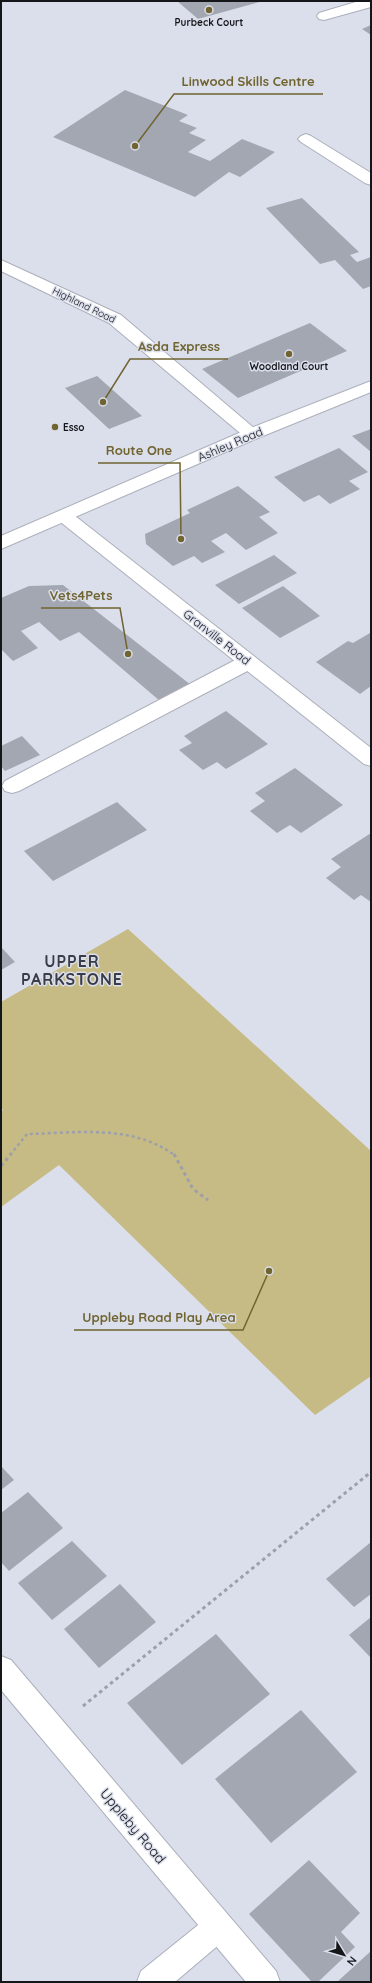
<svg xmlns="http://www.w3.org/2000/svg" width="372" height="1983" viewBox="0 0 372 1983" font-family="Quicksand,sans-serif">
  <rect width="100%" height="100%" fill="#dbdfeb"/>
  <path fill="#c6ba85" d="M128 929 371 1151V1376L315 1415 59 1165 1 1207V1112L3 1110 1 1107V1002Z"/>
  <g fill="#a3a7b2">
    <path d="M177 1H263L198 19Z"/>
    <path d="M371 25V35L362 29Z"/>
    <path d="M125 90 188 115 179 121 197 128 189 133 206 140 188 152 210 161 242 139 275 152 240 177 229 172 195 197 53 137Z"/>
    <path d="M302 198 359 252 350 255 357 262 371 257V286L363 289 335 260 320 264 266 208Z"/>
    <path d="M310 323 347 351 238 398 202 369Z"/>
    <path d="M97 376 142 416 109 429 65 388Z"/>
    <path d="M371 429V452L352 436Z"/>
    <path d="M339 448 368 472 349 481 360 489 330 504 319 495 304 502 274 477Z"/>
    <path d="M238 486 270 512 259 517 278 533 246 550 226 533 211 541 225 552 202 563 194 556 173 566 146 544 145 534 190 513 187 510Z"/>
    <path d="M274 555 297 573 239 604 215 585Z"/>
    <path d="M63 585 191 685 160 701 79 632 60 641 39 622 21 631 38 648 13 661 1 649V598L29 586Z"/>
    <path d="M283 586 320 616 280 638 242 608Z"/>
    <path d="M370 633 371 686 360 694 316 662 348 641 353 643Z"/>
    <path d="M226 711 268 744 226 769 217 762 203 770 179 750 192 743 184 736Z"/>
    <path d="M22 736 40 755 5 771 1 766V746Z"/>
    <path d="M295 768 343 805 301 833 290 825 277 833 250 811 265 801 255 793Z"/>
    <path d="M117 802 147 830 53 881 24 851Z"/>
    <path d="M371 833V902L361 895 354 900 326 878 341 867 331 859Z"/>
    <path d="M1 947 15 962 1 970Z"/>
    <path d="M1 1466 14 1480 1 1490Z"/>
    <path d="M28 1492 63 1528 9 1571 1 1562V1513Z"/>
    <path d="M72 1541 107 1576 52 1620 18 1583Z"/>
    <path d="M371 1542V1594L354 1607 326 1579Z"/>
    <path d="M120 1584 156 1622 99 1668 64 1629Z"/>
    <path d="M371 1617V1658L349 1635Z"/>
    <path d="M216 1634 270 1694 182 1765 127 1703Z"/>
    <path d="M301 1710 357 1772 271 1843 215 1779Z"/>
    <path d="M309 1860 360 1913 341 1932 355 1947 318 1982H312L249 1914Z"/>
    <path d="M371 1951V1982H337Z"/>
  </g>
  <g fill="none" stroke-linecap="round" stroke-linejoin="round">
    <defs>
      <g id="service">
        <path d="M359 1H371V7L324 20 319 19 317 16 319 13Z"/>
        <path d="M306 134 311 136 371 173V185L365 183 301 142 298 139 301 136Z"/>
        <path d="M248 656 255 657 258 662 255 667 19 791 12 793 5 791 2 786 5 781 241 657Z"/>
        <path d="M218 1912 228 1917 233 1927 228 1937 175 1982H137L141 1971 208 1917Z"/>
      </g>
      <g id="minor">
        <path d="M1 260 121 315 261 434 258 438 252 439 246 438 109 323 1 271Z"/>
        <path d="M64 510 70 512 371 748V766L364 764 58 520 55 516 58 512Z"/>
        <path d="M1 1656 11 1660 276 1971 280 1982H246L1 1690Z"/>
      </g>
      <path id="secondary" d="M371 381V392L258 438 1 549V536L246 430Z"/>
    </defs>
    <use href="#service" stroke="#abafba" stroke-width="2"/>
    <use href="#minor" stroke="#abafba" stroke-width="2"/>
    <use href="#secondary" stroke="#abafba" stroke-width="2"/>
    <path stroke="#9da0a9" stroke-width="2.5" stroke-dasharray="3 3" stroke-linecap="butt" d="M10 1155 27 1134C75 1133 133 1124 174 1155"/>
    <g stroke="#9da0a9" stroke-width="3" stroke-dasharray="3.5 3.5" stroke-linecap="butt">
      <path d="M174 1154 193 1189 208 1200"/>
      <path d="M1 1166 11 1154"/>
      <path d="M83 1706 371 1472"/>
    </g>
    <use href="#service" fill="#fff" fill-rule="evenodd"/>
    <use href="#minor" fill="#fff" fill-rule="evenodd"/>
    <use href="#secondary" fill="#fff" fill-rule="evenodd"/>
  </g>
  <g fill="#706431" stroke="#dbdfeb" stroke-width="1.5">
    <circle cx="209" cy="10" r="4"/>
    <circle cx="289" cy="354" r="4"/>
    <circle cx="55" cy="427" r="4"/>
  </g>
  <g text-anchor="middle" dominant-baseline="central" stroke-width="3" stroke-linejoin="round" paint-order="stroke">
    <g font-size="10" font-weight="bold" fill="#15161a" stroke="#dbdfeb">
      <text x="209" y="22">Purbeck Court</text>
      <text x="289" y="366">Woodland Court</text>
      <text x="63" y="427" text-anchor="start">Esso</text>
    </g>
    <g font-size="10" fill="#15161a" stroke="#dbdfeb">
      <text transform="translate(84 305) rotate(26)">Highland Road</text>
    </g>
    <g font-size="12" fill="#15161a" stroke="#dbdfeb">
      <text transform="translate(230 444) rotate(-23)">Ashley Road</text>
      <text transform="translate(217 637) rotate(38)">Granville Road</text>
    </g>
    <g font-size="14" fill="#15161a" stroke="#dbdfeb">
      <text transform="translate(133 1826) rotate(50)">Uppleby Road</text>
    </g>
    <g font-size="16" font-weight="bold" letter-spacing="1" fill="#3a3d47" stroke="#dbdfeb">
      <text x="72" y="961">UPPER<tspan x="72" dy="18">PARKSTONE</tspan></text>
    </g>
  </g>
  <path fill="none" stroke="#706431" stroke-width="1.5" d="M135 146L174 94H323M103 402L130 359H228M181 539L180 463H98M128 654L120 608H41M269 1271L243 1330H74"/>
  <g fill="#706431" stroke="#dbdfeb" stroke-width="1.5">
    <circle cx="135" cy="146" r="4"/>
    <circle cx="103" cy="402" r="4"/>
    <circle cx="181" cy="539" r="4"/>
    <circle cx="128" cy="654" r="4"/>
    <circle cx="269" cy="1271" r="4"/>
  </g>
  <g font-size="13" text-anchor="middle" font-weight="bold" fill="#706431" stroke="#dbdfeb" stroke-width="3" stroke-linejoin="round" paint-order="stroke">
    <text x="248" y="86">Linwood Skills Centre</text>
    <text x="179" y="351">Asda Express</text>
    <text x="139" y="455">Route One</text>
    <text x="81" y="600">Vets4Pets</text>
    <text x="159" y="1322">Uppleby Road Play Area</text>
  </g>
  <rect width="372" height="1983" fill="none" stroke="#15161a" stroke-width="4"/>
  <g transform="translate(344 1955) rotate(128)" stroke="#dbdfeb" stroke-width="3" paint-order="stroke">
  <path d="M0-3L7 15L0 10L-7 15Z" fill="#15161a"/>
  <text y="-6" font-size="11" font-weight="bold" text-anchor="middle" fill="#15161a">N</text>
  </g>
</svg>
